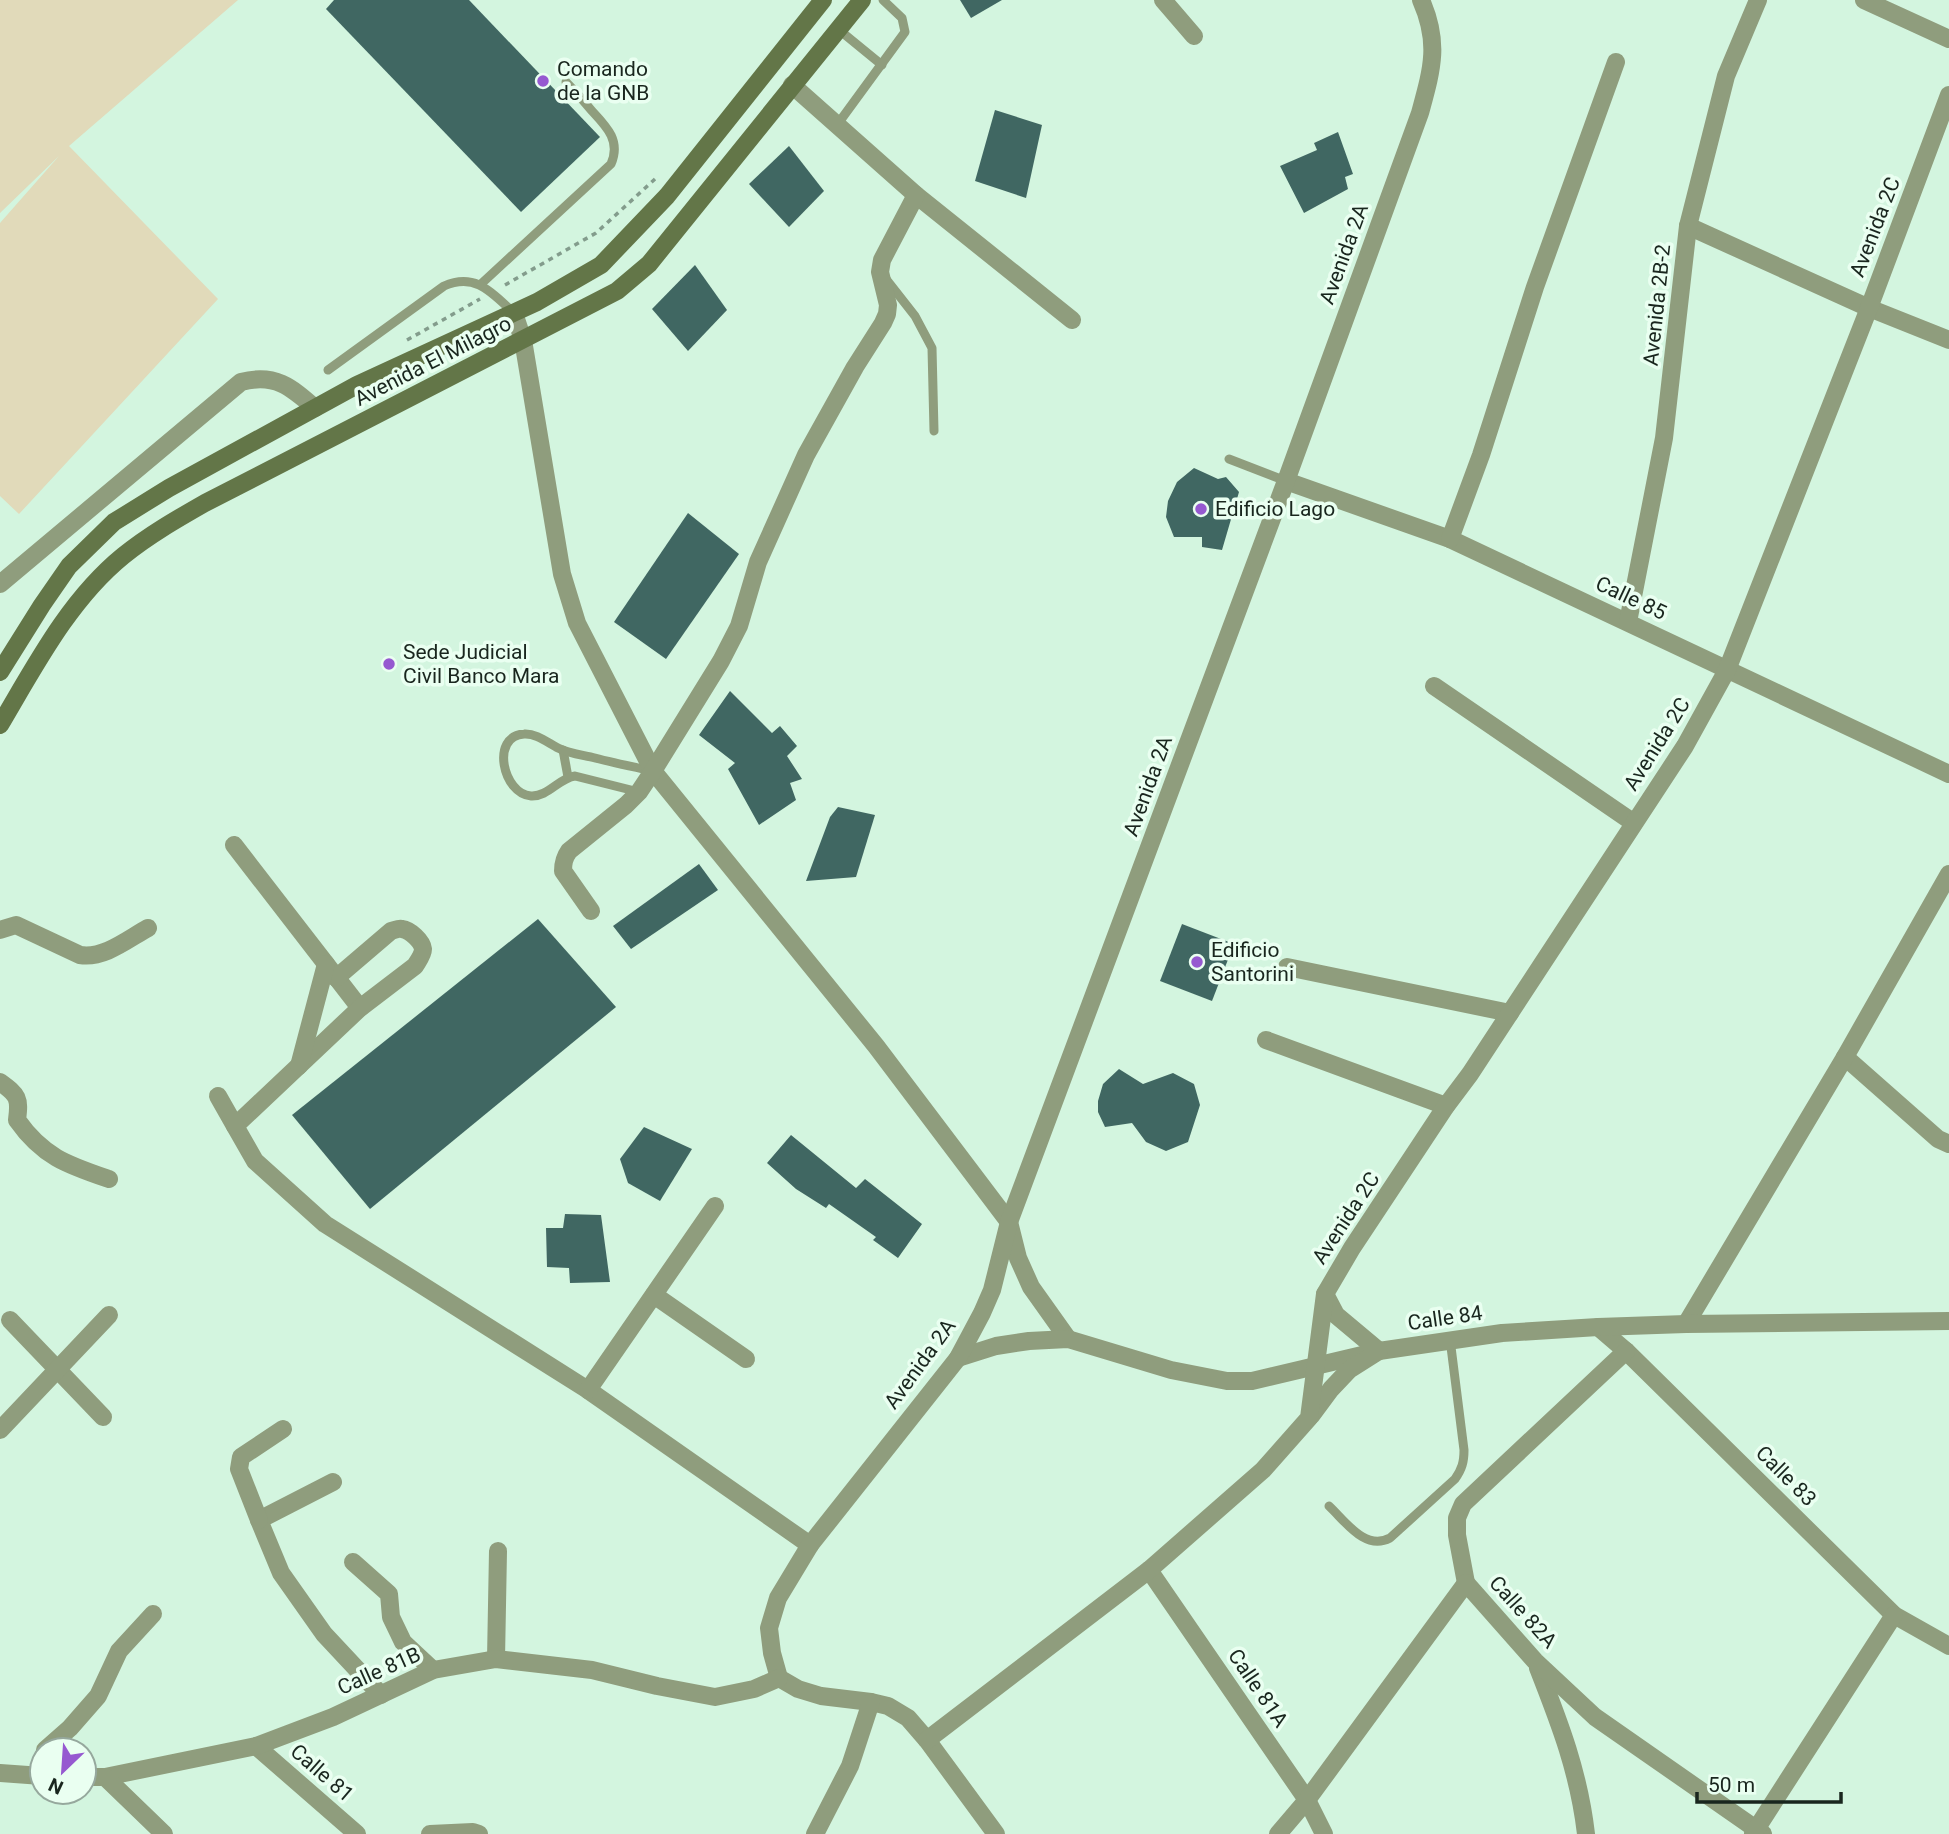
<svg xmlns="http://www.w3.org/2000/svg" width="1949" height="1834" viewBox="0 0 1949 1834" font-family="Roboto,sans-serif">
  <rect width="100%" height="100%" fill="#d3f5df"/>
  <path fill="#e1daba" d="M0 0H238L69 146 218 299 19 514 0 496V223L59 156 0 213Z"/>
  <g fill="#406762">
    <path d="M334 0H469L600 137 521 212 326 9Z"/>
    <path d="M960 0H1002L971 18Z"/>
    <path d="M995 110 1042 125 1026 198 975 181Z"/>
    <path d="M1338 132 1353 174 1345 177 1348 189 1304 213 1280 166 1317 150 1314 143Z"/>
    <path d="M789 146 824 191 789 227 749 184Z"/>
    <path d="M695 265 727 310 688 351 652 309Z"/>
    <path d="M1194 468 1218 479 1226 477 1239 492 1222 550 1202 547V537H1174L1166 517 1168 501 1177 482Z"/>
    <path d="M688 513 739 554 666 659 614 622Z"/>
    <path d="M730 691 772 733 780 726 797 746 787 756 802 779 790 783 796 800 759 825 728 769 735 763 699 735Z"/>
    <path d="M838 807 875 815 856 877 806 881 830 817Z"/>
    <path d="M699 864 718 890 631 949 613 926Z"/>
    <path d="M538 919 616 1007 370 1209 292 1115Z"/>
    <path d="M1182 924 1234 944 1212 1001 1160 981Z"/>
    <path d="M1119 1069 1143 1084 1173 1073 1194 1084 1200 1105 1188 1142 1166 1151 1146 1142 1132 1123 1105 1127 1098 1112V1101L1103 1084Z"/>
    <path d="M644 1127 692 1149 660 1201 628 1183 620 1159Z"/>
    <path d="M791 1135 856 1188 865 1179 922 1224 898 1258 873 1240 876 1237 829 1204 826 1208 796 1189 767 1163Z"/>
    <path d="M565 1214 601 1215 610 1282 570 1283 569 1268 547 1267 546 1228H563Z"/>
  </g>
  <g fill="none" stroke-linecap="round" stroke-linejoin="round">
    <g stroke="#839c8c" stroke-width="3.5" stroke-dasharray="5 5" stroke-linecap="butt">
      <path d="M505 285 596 233 655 179"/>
      <path d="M407 340 480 299"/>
    </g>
    <g stroke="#8f9d7d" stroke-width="9">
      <path d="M838 29 882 65"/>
      <path d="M837 125 905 32 902 18 883 0"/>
      <path d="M886 279 915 316 932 348 934 431"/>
      <path d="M481 284 611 164C621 141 607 127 592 111 584 101 575 91 566 82"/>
      <path d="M328 370 444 286C476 272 492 293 514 313"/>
      <path d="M1229 459 1286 481"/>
      <path d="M563 750 568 777"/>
      <path d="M639 792 575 776C559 778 548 797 531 796 503 794 490 736 524 734 536 733 548 743 558 748 570 754 583 755 595 758 614 763 634 767 653 771"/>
      <path d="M1329 1506C1346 1522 1365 1551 1390 1538L1455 1479C1462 1469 1464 1462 1464 1450L1450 1339"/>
    </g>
    <g stroke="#8f9d7d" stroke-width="18">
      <path d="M1163 0 1194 36"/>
      <path d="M1864 0 1949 39"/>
      <path d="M792 85 916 195 1072 320"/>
      <path d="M1688 226 1869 308 1949 340"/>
      <path d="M514 313 523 340 562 574 577 623 653 771 876 1046 1009 1222 1018 1258 1031 1287 1068 1339"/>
      <path d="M1286 481 1450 539 1949 774"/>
      <path d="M1450 539 1481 455 1535 287 1616 62"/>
      <path d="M0 584 241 382C275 373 291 387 315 408"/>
      <path d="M1628 622 1664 438 1688 226 1726 76 1758 0"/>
      <path d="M1434 686 1634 823"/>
      <path d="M234 845 360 1008"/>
      <path d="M591 911 563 871C563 863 564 858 569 851L626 805 639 792 653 771 721 661 739 626 758 562 806 455 855 367 883 323 887 314 888 305 880 272 882 260 916 195"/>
      <path d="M0 930 16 925 80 955C104 959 128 939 148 928"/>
      <path d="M1287 967 1510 1013"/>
      <path d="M336 978 391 931C395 930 399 928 402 929 410 930 422 941 423 949 423 955 418 961 415 966L360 1008 235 1126 255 1161 325 1224 588 1390 810 1545"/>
      <path d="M1266 1040 1446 1106"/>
      <path d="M1845 1057 1938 1139 1949 1144"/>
      <path d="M299 1066 326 964"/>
      <path d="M0 1082C18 1095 20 1098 17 1120 43 1157 68 1165 109 1179"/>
      <path d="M218 1096 235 1126"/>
      <path d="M654 1295 746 1359"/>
      <path d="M10 1320 103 1417"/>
      <path d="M1686 1324 1845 1057 1949 874"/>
      <path d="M1598 1327 1626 1351 1894 1615 1949 1646"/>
      <path d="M958 1358 996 1346 1029 1341 1068 1339 1171 1370 1227 1381H1252L1379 1351 1502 1333 1598 1327 1686 1324 1949 1321"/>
      <path d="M588 1390 715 1206"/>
      <path d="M1311 1416 1331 1389 1349 1370 1379 1351 1336 1315 1325 1294"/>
      <path d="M0 1430 109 1315"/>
      <path d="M333 1482 259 1520 281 1573 324 1634 381 1695"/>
      <path d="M259 1520 239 1469 241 1457 283 1429"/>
      <path d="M353 1562 389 1594 391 1617 403 1642 433 1670"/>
      <path d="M1149 1570 1307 1800 1324 1834"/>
      <path d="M1466 1583 1457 1535V1518L1463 1504 1626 1351"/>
      <path d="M496 1659 498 1551"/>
      <path d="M1538 1668C1560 1724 1579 1773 1586 1834"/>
      <path d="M779 1678 772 1653 769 1628 778 1598 810 1545 958 1358 982 1313 992 1290 1009 1222 1286 481 1420 113C1432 69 1440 43 1421 0"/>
      <path d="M779 1678 798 1689 821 1696 871 1702 888 1706 908 1718 927 1740 996 1834"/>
      <path d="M927 1740 1149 1570 1263 1470 1309 1418 1325 1294 1352 1248 1446 1106 1470 1074 1685 746 1727 670 1869 308 1949 95"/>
      <path d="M256 1746 357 1834"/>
      <path d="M45 1750 70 1728 98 1696 119 1651 153 1614"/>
      <path d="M0 1773 42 1776"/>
      <path d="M84 1777H105L256 1746 333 1717 433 1670 496 1659 592 1670 657 1686 715 1697 754 1689 779 1678"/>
      <path d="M105 1777 164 1834"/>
      <path d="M430 1834 473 1832 479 1834"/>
      <path d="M815 1834 850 1766 871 1702"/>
      <path d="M1278 1834 1307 1800 1466 1583 1535 1661 1595 1717 1763 1834"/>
      <path d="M1753 1834 1894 1615"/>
    </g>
    <g stroke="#637648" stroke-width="18">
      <path d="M0 672 42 605 69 566 114 522 169 488 357 385 537 302 601 265 667 196 823 0"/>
      <path d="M0 725C35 666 69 600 123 556 149 535 177 519 205 503L617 291 649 264 862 0"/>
    </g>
  </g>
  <g fill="#9659d0" stroke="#eafff1" stroke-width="2.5">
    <circle cx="543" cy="81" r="7"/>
    <circle cx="1201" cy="509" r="7"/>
    <circle cx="389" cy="664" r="7"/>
    <circle cx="1197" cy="962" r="7"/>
  </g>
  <g text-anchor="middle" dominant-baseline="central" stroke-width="7" stroke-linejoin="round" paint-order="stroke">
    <g font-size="21" fill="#19261e" stroke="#eafff1" text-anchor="start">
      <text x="557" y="69">Comando<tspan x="557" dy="24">de la GNB</tspan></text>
      <text x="1215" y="509">Edificio Lago</text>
      <text x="403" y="652">Sede Judicial<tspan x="403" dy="24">Civil Banco Mara</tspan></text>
      <text x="1211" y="950">Edificio<tspan x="1211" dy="24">Santorini</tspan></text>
    </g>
    <g font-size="21" fill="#19261e" stroke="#eafff1">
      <text transform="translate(1875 227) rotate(-69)">Avenida 2C</text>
      <text transform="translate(1344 254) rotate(-70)">Avenida 2A</text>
      <text transform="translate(1657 305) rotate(-84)">Avenida 2B-2</text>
      <text transform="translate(433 361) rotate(-27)">Avenida El Milagro</text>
      <text transform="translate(1631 598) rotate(25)">Calle 85</text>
      <text transform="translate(1657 744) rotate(-58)">Avenida 2C</text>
      <text transform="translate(1148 786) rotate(-70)">Avenida 2A</text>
      <text transform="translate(1346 1218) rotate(-57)">Avenida 2C</text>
      <text transform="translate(1445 1318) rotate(-8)">Calle 84</text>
      <text transform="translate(920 1364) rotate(-54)">Avenida 2A</text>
      <text transform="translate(1786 1476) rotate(45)">Calle 83</text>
      <text transform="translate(1523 1612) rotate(48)">Calle 82A</text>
      <text transform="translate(379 1671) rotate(-24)">Calle 81B</text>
      <text transform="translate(1258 1688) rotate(56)">Calle 81A</text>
      <text transform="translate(322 1773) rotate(41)">Calle 81</text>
    </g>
  </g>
  <g transform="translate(63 1771) rotate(205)"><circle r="33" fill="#eafff1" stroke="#96a89d" stroke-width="2"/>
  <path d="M0-5L12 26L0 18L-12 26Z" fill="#9659d0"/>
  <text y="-10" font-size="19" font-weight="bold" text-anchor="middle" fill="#19261e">N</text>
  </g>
  <path d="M1697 1792v10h144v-10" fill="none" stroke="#19261e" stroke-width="3.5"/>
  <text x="1708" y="1792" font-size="21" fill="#19261e" stroke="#eafff1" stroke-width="5" paint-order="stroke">50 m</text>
</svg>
